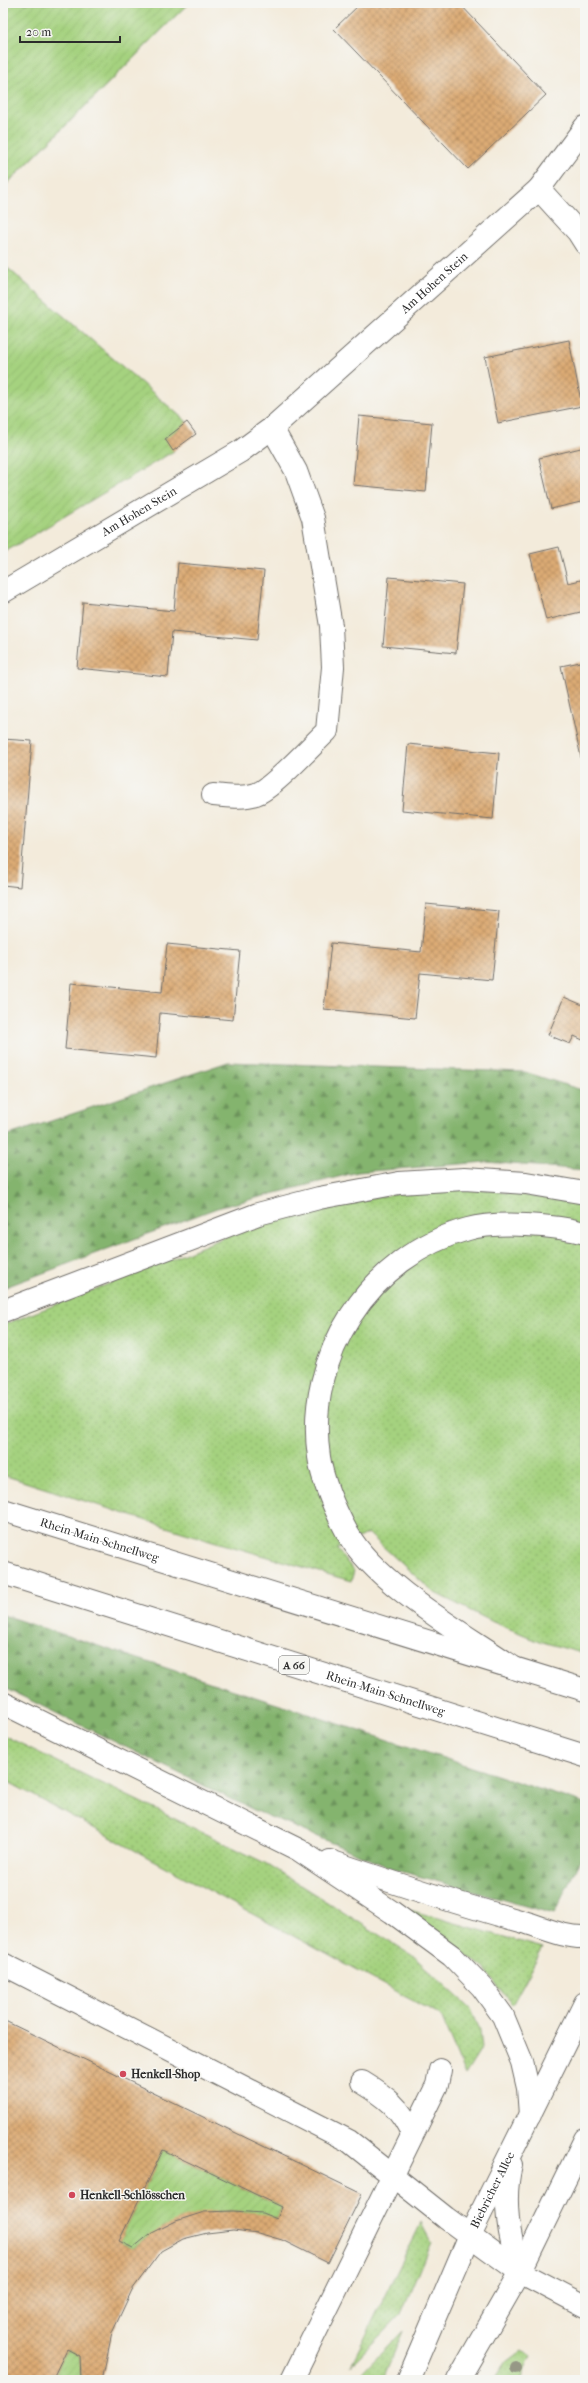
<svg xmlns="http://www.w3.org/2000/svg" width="588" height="2383" viewBox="0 0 588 2383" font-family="'IM FELL French Canon',serif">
  <defs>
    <pattern id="grass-dots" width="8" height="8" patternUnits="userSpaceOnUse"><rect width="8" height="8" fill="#a5d27f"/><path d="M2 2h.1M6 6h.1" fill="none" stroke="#8eb46e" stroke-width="1.8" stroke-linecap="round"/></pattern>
    <pattern id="forest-firs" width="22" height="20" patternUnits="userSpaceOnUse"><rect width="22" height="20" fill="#84b46e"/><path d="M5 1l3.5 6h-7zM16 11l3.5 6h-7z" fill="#6c935b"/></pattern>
    <pattern id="garden-furrows" width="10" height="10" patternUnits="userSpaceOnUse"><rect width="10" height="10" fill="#a5d27f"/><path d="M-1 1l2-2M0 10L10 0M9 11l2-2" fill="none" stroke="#8eb46e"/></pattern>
    <pattern id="building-cross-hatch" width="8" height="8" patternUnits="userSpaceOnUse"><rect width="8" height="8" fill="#dcab74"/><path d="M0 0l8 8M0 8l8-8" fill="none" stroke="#b38b5f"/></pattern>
  </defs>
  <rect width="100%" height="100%" fill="#f6f6f2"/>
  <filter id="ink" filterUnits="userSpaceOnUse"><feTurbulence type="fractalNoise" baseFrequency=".025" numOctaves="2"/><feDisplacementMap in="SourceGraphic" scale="8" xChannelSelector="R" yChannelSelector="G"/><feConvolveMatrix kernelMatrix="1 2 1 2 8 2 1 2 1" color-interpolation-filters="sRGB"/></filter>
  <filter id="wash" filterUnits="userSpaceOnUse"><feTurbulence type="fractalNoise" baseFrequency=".012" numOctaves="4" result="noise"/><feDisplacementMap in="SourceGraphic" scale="16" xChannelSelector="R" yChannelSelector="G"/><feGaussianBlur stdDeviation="0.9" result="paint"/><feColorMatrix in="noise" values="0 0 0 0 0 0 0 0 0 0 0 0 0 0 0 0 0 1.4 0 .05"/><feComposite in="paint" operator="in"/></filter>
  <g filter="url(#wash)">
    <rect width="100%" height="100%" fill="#f3ebdb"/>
    <g fill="url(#grass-dots)" stroke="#687e55">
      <path d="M473 1188 585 1204V1654L539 1641 493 1622 433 1592 368 1533 337 1549 354 1571 351 1581 182 1532 3 1475V1325L150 1268 247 1228 345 1203 390 1195Z"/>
      <path d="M3 1735 267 1864 414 1957 471 2009 480 2030 482 2048 465 2075 441 2016 3 1779Z"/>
      <path d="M406 1909 543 1948 512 2005 485 1969Z"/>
      <path d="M421 2223 431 2242 401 2314 351 2365Z"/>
      <path d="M403 2331 383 2380H356L357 2378Z"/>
      <path d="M522 2350 532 2357 521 2380H494L506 2362Z"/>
    </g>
    <g fill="url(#forest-firs)" stroke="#58704c">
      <path d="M228 1062 525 1072 585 1091V1170L486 1162 358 1172 217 1208 3 1288V1137Z"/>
      <path d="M3 1615 585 1804V1850L554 1914 393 1869 254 1810 3 1687Z"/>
    </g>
    <g fill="url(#garden-furrows)" stroke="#687e55">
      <path d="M3 3H189L3 188Z"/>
      <path d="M3 264 187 422 165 439 174 451 3 553Z"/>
      <path d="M163 2150 282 2207 277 2219C226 2201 173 2215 133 2248L119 2241Z"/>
      <path d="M67 2349 80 2356 81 2380H52Z"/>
    </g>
    <g id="blocks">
      <g fill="url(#building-cross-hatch)" fill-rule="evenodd">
        <path d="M361 3H459L546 95 468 169 334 29Z"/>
        <path d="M569 340 582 406 498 423 485 357Z"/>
        <path d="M359 416 432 423 426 492 353 485Z"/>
        <path d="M187 422 196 434 173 451 165 439Z"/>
        <path d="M585 447V501L551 509 539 458Z"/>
        <path d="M559 547 568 583 585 579V611L546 620 530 554Z"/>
        <path d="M178 563 264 571 257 640 172 632 168 677 77 668 83 602 174 611Z"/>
        <path d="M389 577 463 584 456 653 383 646Z"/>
        <path d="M585 661V761L582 762 561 666Z"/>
        <path d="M3 739 32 741 20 887 3 885Z"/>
        <path d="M408 744 499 753 493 819 402 810Z"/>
        <path d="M426 904 499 911 492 980 420 973 415 1018 324 1009 331 943 421 952Z"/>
        <path d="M167 944 240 951 233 1020 160 1013 156 1058 65 1049 71 983 162 992Z"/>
        <path d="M564 997 585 1006V1041L574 1036 570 1044 548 1035Z"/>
        <path d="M3 2020 362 2194 328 2263 282 2240 258 2233 233 2230 207 2233 183 2239 161 2251 132 2290 112 2333 102 2380H81L80 2356 67 2349 52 2380H3ZM163 2150 282 2207 277 2219 262 2213 233 2211 204 2212 176 2221 150 2234 133 2248 119 2241Z"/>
      </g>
    </g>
  </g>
  <g filter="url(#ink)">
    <use href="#blocks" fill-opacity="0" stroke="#716e69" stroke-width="1"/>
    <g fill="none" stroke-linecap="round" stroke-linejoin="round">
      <defs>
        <g id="minor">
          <path d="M539 189 578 232 585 243"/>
          <path id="s1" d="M3 592 241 451 272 428 539 189 585 127"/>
          <path d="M213 795C227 796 242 799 256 794 271 790 313 744 327 731L333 667 331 626 313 518 296 471 272 428"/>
          <path d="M3 1964 349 2141 446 2218 520 2272"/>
          <path d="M362 2082C385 2096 402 2108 412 2134"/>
          <path d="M292 2380 437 2085 440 2070"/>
        </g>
        <g id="major">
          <path d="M511 2165C502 2201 509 2237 520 2272"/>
          <path d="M520 2272 585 2306"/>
          <path id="s2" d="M408 2380 470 2235 585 2003"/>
          <path d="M458 2380 520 2272 585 2139"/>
        </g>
        <g id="highway">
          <path d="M3 1311 258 1214 319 1198 399 1183 464 1179 526 1183 585 1193"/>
          <path id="s3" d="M3 1510 585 1690"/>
          <path id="s4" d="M3 1573 585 1756"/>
          <path d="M514 1668C465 1634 377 1585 348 1534 335 1510 323 1484 319 1457 304 1357 370 1255 468 1229 496 1221 556 1225 585 1233"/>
          <path d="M3 1703 299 1850 392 1912 452 1956 482 1987 503 2016 522 2062 528 2088 530 2115"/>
          <path d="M330 1861C394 1883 458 1904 524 1922 544 1928 565 1938 585 1937"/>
        </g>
      </defs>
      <use href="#minor" stroke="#716e69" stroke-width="24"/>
      <use href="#major" stroke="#716e69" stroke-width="24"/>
      <use href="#highway" stroke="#716e69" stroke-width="24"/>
      <use href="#minor" stroke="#fff" stroke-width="22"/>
      <use href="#major" stroke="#fff" stroke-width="22"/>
      <use href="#highway" stroke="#fff" stroke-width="22"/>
    </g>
    <circle fill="#969886" cx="516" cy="2368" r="6"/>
  </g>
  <g fill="#d1495b" stroke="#f6f6f2" stroke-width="1.5">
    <circle cx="123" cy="2074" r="4"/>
    <circle cx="72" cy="2195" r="4"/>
  </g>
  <g text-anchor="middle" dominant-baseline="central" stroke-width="3" stroke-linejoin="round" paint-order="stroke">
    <rect fill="#f6f6f2" stroke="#686867" stroke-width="1" x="279" y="1656" width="30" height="18" rx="3"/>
    <g font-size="11" font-weight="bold" fill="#2b2b2b">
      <text x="294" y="1665">A 66</text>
    </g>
    <g font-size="12" fill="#2b2b2b" stroke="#f6f6f2">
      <text stroke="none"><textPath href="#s1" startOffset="533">Am Hohen Stein</textPath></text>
      <text stroke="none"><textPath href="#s1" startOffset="158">Am Hohen Stein</textPath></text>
      <text stroke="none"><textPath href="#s3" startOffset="101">Rhein-Main-Schnellweg</textPath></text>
      <text stroke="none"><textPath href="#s4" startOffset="401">Rhein-Main-Schnellweg</textPath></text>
      <text stroke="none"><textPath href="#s2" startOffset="208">Biebricher Allee</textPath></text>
    </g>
    <g font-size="12" font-weight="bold" fill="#2b2b2b" stroke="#f6f6f2" text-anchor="start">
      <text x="131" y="2074">Henkell-Shop</text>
      <text x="80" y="2195">Henkell-Schlösschen</text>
    </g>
  </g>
  <rect width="588" height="2383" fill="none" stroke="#f6f6f2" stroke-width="16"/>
  <path d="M20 36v6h100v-6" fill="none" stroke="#2b2b2b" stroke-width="2"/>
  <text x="26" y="36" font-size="12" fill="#2b2b2b" stroke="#f6f6f2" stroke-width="3" paint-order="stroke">20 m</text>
</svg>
